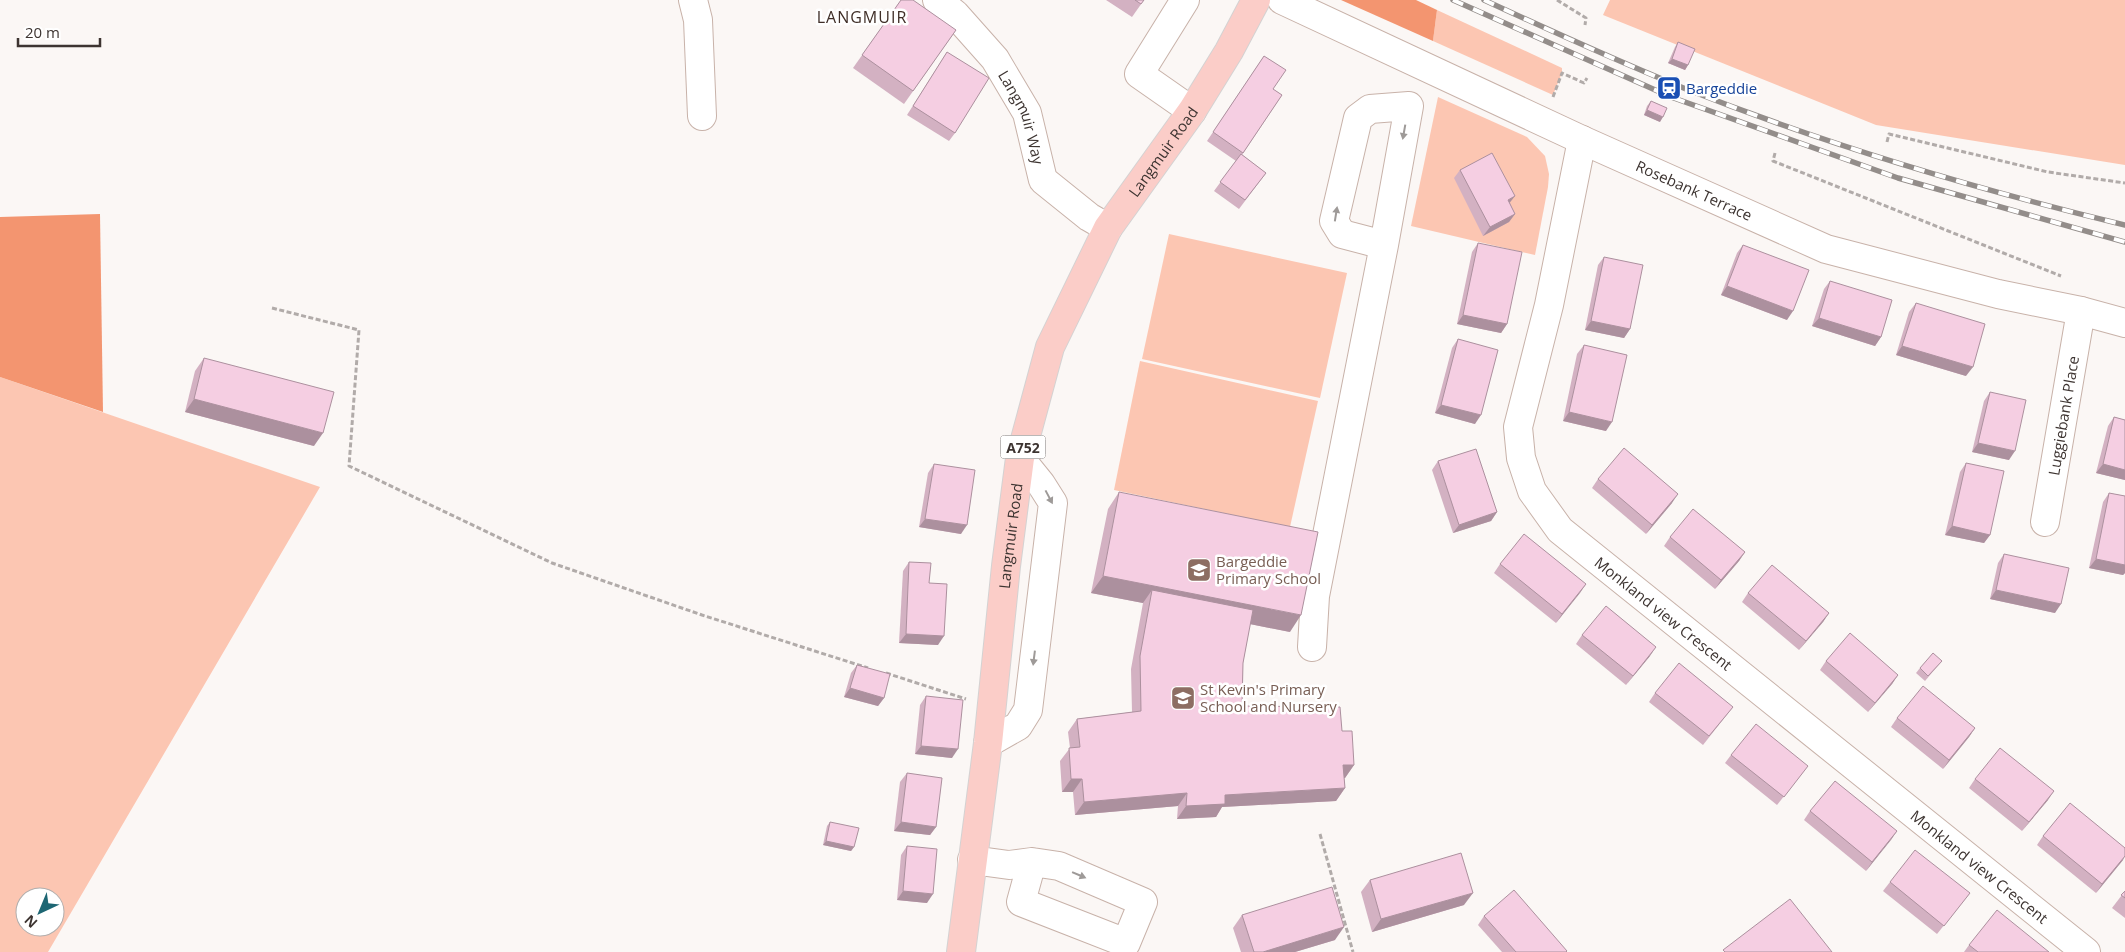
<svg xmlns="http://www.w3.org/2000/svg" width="2125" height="952" viewBox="0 0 2125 952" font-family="'Open Sans',sans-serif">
  <rect width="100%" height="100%" fill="#fbf7f5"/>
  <g fill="#fcc6b2" fill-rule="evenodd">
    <path d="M1610 0H2125V165L1876 125 1603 15Z"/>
    <path d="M1437 10 1562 68V73L1553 95 1433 41Z"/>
    <path d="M1438 97 1527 137 1545 156 1549 174 1548 187 1535 255 1411 226Z"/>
    <path d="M1169 234 1347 273 1320 398 1142 359Z"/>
    <path d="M1140 361 1318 401 1290 527 1114 490Z"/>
    <path d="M0 377 320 487 48 952H0ZM25 897H55V927H25Z"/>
  </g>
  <g fill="#f39570">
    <path d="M1341 0H1416L1437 10 1433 41Z"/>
    <path d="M100 214 103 412 0 377V217Z"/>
  </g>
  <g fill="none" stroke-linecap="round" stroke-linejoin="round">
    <defs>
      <g id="minor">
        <path d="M693 0 698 20 702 116"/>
        <path id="s1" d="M937 0 955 14 995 59 1027 113 1043 180 1089 217 1108 228"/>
        <path d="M1185 0 1139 74 1192 111"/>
        <path id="s2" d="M1282 0 1582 140 1826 249 1998 294 2081 311 2125 323"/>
        <path id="s3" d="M1582 140 1549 305 1518 427 1521 458 1532 491 1560 530 2086 952"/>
        <path id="s4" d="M2045 522 2081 311"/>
        <path d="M1312 647 1315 596 1384 245 1409 106 1370 109 1358 118 1334 221 1342 234 1384 245"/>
        <path d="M988 743 1018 726 1028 710 1053 503 1041 484 1020 458"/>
        <path d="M972 860 1009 865 1032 862 1059 866 1143 902 1126 943 1021 902 1032 862"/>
      </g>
      <g id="major">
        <path id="s5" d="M961 952 988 743 1006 566 1020 458 1050 347 1108 228 1192 111 1229 51 1256 0"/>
      </g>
    </defs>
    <use href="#minor" stroke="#c8b2a9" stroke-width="30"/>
    <use href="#major" stroke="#d4d2d2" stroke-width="30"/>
    <g stroke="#b1aba9" stroke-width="3" stroke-dasharray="5 2.5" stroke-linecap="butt">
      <path d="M1557 0 1586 18 1585 25"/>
      <path d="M1553 97 1562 73 1584 83 1587 78"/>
      <path d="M1887 142 1889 134 2048 172 2125 183"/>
      <path d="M1775 153 1773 161 2061 276"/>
      <path d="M272 308 359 330 349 466 552 563 702 615 868 668"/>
      <path d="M886 673 966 699"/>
      <path d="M1320 834 1353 952"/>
    </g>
    <use href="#minor" stroke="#fff" stroke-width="28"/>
    <use href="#major" stroke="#fbcdc8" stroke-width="28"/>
    <defs>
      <g id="rail">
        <path d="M1453 0 1671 97 1898 178 2125 242"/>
        <path d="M1484 0C1549 30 1615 60 1681 87 1825 144 1975 189 2125 225"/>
      </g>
    </defs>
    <use href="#rail" stroke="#938d8a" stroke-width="5.5"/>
    <use href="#rail" stroke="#fff" stroke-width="4" stroke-dasharray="11" stroke-linecap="butt"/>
  </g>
  <g fill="#d3b1c2">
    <path d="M901 0 956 30 904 104 853 68Z"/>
    <path d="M1106 0H1144L1132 17Z"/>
    <path d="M1678 42 1688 65 1685 70 1668 63 1675 47Z"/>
    <path d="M947 52 955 133 949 141 907 115Z"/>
    <path d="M1264 56 1273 89 1282 95 1242 155 1266 173 1239 209 1214 191 1236 161 1207 141Z"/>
    <path d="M1651 101 1660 122 1644 115 1647 106Z"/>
    <path d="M1460 170 1510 203 1515 214 1509 222 1483 236 1454 178Z"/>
    <path d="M1478 243 1507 324 1501 333 1457 324 1472 252Z"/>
    <path d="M1743 245 1787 320 1721 295 1737 253Z"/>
    <path d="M1604 257 1630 329 1624 338 1585 330 1598 265Z"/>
    <path d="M1830 281 1881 337 1875 346 1812 326 1824 289Z"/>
    <path d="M1916 303 1966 376 1896 355 1909 312Z"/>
    <path d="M1458 339 1475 424 1435 413 1452 348Z"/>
    <path d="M1584 345 1606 431 1563 421 1577 354Z"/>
    <path d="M204 358 314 446 185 412 195 371Z"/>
    <path d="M1990 392 2009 460 1972 452 1984 401Z"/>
    <path d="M2114 417 2125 420V480L2096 473 2108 426Z"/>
    <path d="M1438 461 1497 512 1491 521 1453 533 1432 470Z"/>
    <path d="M1966 463 1990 535 1984 543 1945 535 1960 472Z"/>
    <path d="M934 464 961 534 919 527 928 473Z"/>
    <path d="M1598 479 1672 503 1646 534 1592 488Z"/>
    <path d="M1119 492 1290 632 1250 624 1243 663 1242 706 1342 731 1354 765 1345 778H1344L1345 788 1336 801 1222 807 1216 817 1177 819 1178 806 1075 815 1073 792H1062L1060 761 1070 748 1068 732 1077 719 1132 712 1131 669 1143 603 1091 593 1108 509Z"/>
    <path d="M2109 493 2125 496V573L2123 575 2089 568 2103 502Z"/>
    <path d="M1670 537 1745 552 1739 561 1715 589 1664 546Z"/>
    <path d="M2004 554 2055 613 1990 599 1998 563Z"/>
    <path d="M909 562 929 583 938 645 899 643 903 571Z"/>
    <path d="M1500 564 1586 584 1556 623 1494 573Z"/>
    <path d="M1748 593 1829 613 1823 622 1799 650 1742 602Z"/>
    <path d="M1582 635 1650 656 1626 685 1576 644Z"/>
    <path d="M1826 661 1898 675 1892 684 1868 712 1820 670Z"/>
    <path d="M1942 661 1925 681 1916 673 1920 668Z"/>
    <path d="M857 665 884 698 878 706 844 697 851 673Z"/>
    <path d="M1655 693 1733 707 1703 745 1649 702Z"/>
    <path d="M926 696 952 758 915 754 920 705Z"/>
    <path d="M1897 718 1975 728 1969 737 1943 769 1891 727Z"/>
    <path d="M1731 755 1808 766 1777 805 1725 763Z"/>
    <path d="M907 773 936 827 930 835 894 831 900 782Z"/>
    <path d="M1975 779 2048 800 2022 831 1969 788Z"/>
    <path d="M1810 811 1897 831 1866 871 1804 820Z"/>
    <path d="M830 822 854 847 851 851 823 845 827 826Z"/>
    <path d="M2043 836 2123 860 2096 893 2037 845Z"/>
    <path d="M907 846 927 903 897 900 901 855Z"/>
    <path d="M1370 880 1464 905 1372 932 1361 892Z"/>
    <path d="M1890 882 1970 893 1937 934 1883 891Z"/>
    <path d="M2125 891V918L2112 908Z"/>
    <path d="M1242 915 1335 940 1295 952H1241L1233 928Z"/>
    <path d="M1484 916 1566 952H1502L1478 925Z"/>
    <path d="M1969 945 2049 952H1964Z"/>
  </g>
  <g fill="#ac909e">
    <path d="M1672 59 1688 65 1685 70 1668 63Z"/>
    <path d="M1647 110 1663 117 1660 122 1644 115Z"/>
    <path d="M1515 196 1508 205V200Z"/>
    <path d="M1515 214 1509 222 1483 236 1490 227Z"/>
    <path d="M1727 286 1793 311 1787 320 1721 295Z"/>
    <path d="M1463 315 1507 324 1501 333 1457 324Z"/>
    <path d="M1819 318 1881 337 1875 346 1812 326Z"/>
    <path d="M1591 321 1630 329 1624 338 1585 330Z"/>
    <path d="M1902 346 1973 367 1966 376 1896 355Z"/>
    <path d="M194 399 323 433 314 446 185 412Z"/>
    <path d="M1441 405 1481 415 1475 424 1435 413Z"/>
    <path d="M1569 412 1612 422 1606 431 1563 421Z"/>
    <path d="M1978 443 2015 451 2009 460 1972 452Z"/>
    <path d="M2103 464 2125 470V480L2096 473Z"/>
    <path d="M1678 494 1672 503 1646 534 1652 525Z"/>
    <path d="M1497 512 1491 521 1453 533 1459 525Z"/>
    <path d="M925 519 967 525 961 534 919 527Z"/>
    <path d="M1952 526 1990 535 1984 543 1945 535Z"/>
    <path d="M1745 552 1739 561 1715 589 1721 580Z"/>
    <path d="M2096 559 2125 565V573L2123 575 2089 568Z"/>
    <path d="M1103 576 1301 615 1290 632 1150 604 1152 590 1143 603 1091 593Z"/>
    <path d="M1586 584 1580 593 1556 623 1562 614Z"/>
    <path d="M1996 590 2061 604 2055 613 1990 599Z"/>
    <path d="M1829 613 1823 622 1799 650 1806 641Z"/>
    <path d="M906 634 944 636 938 645 899 643Z"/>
    <path d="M1656 647 1650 656 1626 685 1633 676Z"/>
    <path d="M1898 675 1892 684 1868 712 1875 703Z"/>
    <path d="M850 688 884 698 878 706 844 697Z"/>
    <path d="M1975 728 1969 737 1943 769 1949 760Z"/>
    <path d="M921 746 958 749 952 758 915 754Z"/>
    <path d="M1343 765H1354L1345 778H1335Z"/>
    <path d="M1071 779H1082L1073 792H1062Z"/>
    <path d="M1345 788 1336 801 1222 807 1216 817 1177 819 1186 806 1225 795Z"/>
    <path d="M2054 791 2048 800 2022 831 2029 822Z"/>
    <path d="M1187 793 1178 806 1075 815 1084 802Z"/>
    <path d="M901 822 936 827 930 835 894 831Z"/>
    <path d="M1897 831 1891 840 1866 871 1872 862Z"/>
    <path d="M826 841 854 847 851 851 823 845Z"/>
    <path d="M2125 856 2123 860 2096 893 2102 884Z"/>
    <path d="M903 891 933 894 927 903 897 900Z"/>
    <path d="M1473 893 1464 905 1372 932 1381 919Z"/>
    <path d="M1344 927 1335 940 1295 952H1263Z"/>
  </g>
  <g fill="#f5cee2" stroke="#ac909e">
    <path d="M901 0H913L956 30 913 91 862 55Z"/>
    <path d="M1135 0H1144L1141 4Z"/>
    <path d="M1678 42 1695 49 1688 65 1672 59Z"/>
    <path d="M947 52 989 78 955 133 913 106Z"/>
    <path d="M1264 56 1286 70 1273 89 1282 95 1243 153 1213 132Z"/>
    <path d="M1651 101 1667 108 1663 117 1647 110Z"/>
    <path d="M1492 153 1515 196 1508 200 1515 214 1490 227 1460 170Z"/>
    <path d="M1241 154 1266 173 1245 200 1220 182Z"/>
    <path d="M1478 243 1522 252 1507 324 1463 315Z"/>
    <path d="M1743 245 1809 270 1793 311 1727 286Z"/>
    <path d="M1604 257 1643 265 1630 329 1591 321Z"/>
    <path d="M1830 281 1892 300 1881 337 1819 318Z"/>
    <path d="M1916 303 1985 324 1973 367 1902 346Z"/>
    <path d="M1458 339 1498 350 1481 415 1441 405Z"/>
    <path d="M1584 345 1627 355 1612 422 1569 412Z"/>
    <path d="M204 358 334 392 323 433 194 399Z"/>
    <path d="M1990 392 2026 400 2015 451 1978 443Z"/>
    <path d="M2114 417 2125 420V470L2103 464Z"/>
    <path d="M1624 448 1678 494 1652 525 1598 479Z"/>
    <path d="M1476 449 1497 512 1459 525 1438 461Z"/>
    <path d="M1966 463 2004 471 1990 535 1952 526Z"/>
    <path d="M934 464 975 470 967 525 925 519Z"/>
    <path d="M1119 492 1318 532 1301 615 1103 576Z"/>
    <path d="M2109 493 2125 496V565L2096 559Z"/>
    <path d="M1693 509 1745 552 1721 580 1670 537Z"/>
    <path d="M1524 534 1586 584 1562 614 1500 564Z"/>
    <path d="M2004 554 2069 568 2061 604 1996 590Z"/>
    <path d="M909 562 931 563 929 583 947 584 944 636 906 634Z"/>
    <path d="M1772 565 1829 613 1806 641 1748 593Z"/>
    <path d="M1152 590 1253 610 1243 663 1242 706 1340 707 1342 731H1352L1354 765H1343L1345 788 1225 795V804L1186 806 1187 793 1084 802 1082 779H1071L1069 748 1080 747 1077 719 1141 711 1140 656Z"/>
    <path d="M1606 606 1656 647 1633 676 1582 635Z"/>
    <path d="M1850 633 1898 675 1875 703 1826 661Z"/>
    <path d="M1933 653 1942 661 1928 676 1920 668Z"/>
    <path d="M1679 663 1733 707 1709 736 1655 693Z"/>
    <path d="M857 665 890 674 884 698 850 688Z"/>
    <path d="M1923 686 1975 728 1949 760 1897 718Z"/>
    <path d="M926 696 963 700 958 749 921 746Z"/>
    <path d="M1756 724 1808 766 1784 797 1731 755Z"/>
    <path d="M2000 748 2054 791 2029 822 1975 779Z"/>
    <path d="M907 773 942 778 936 827 901 822Z"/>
    <path d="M1835 781 1897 831 1872 862 1810 811Z"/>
    <path d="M2070 803 2125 848V856L2102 884 2043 836Z"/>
    <path d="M830 822 859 828 854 847 826 841Z"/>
    <path d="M907 846 937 849 933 894 903 891Z"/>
    <path d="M1915 850 1970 893 1944 926 1890 882Z"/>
    <path d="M1461 853 1473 893 1381 919 1370 880Z"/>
    <path d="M1332 887 1344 927 1263 952H1254L1242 915Z"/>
    <path d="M1514 890 1567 951 1566 952H1516L1484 916Z"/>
    <path d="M2125 891V898L2121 895Z"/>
    <path d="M1790 899 1832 952H1725L1723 950Z"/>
    <path d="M1997 910 2049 952H1978L1969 945Z"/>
  </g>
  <defs><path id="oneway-solid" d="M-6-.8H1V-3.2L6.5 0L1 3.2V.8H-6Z" transform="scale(1.25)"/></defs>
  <g fill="#9e9a98">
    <use href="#oneway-solid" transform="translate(1404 132) rotate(100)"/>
    <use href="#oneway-solid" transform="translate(1336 214) rotate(-81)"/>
    <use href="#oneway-solid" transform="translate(1049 497) rotate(62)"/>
    <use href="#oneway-solid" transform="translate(1034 658) rotate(97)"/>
    <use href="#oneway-solid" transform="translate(1079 875) rotate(23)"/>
  </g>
  <defs>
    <symbol id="station-square" viewBox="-11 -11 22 22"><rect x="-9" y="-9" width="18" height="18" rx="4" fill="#1a4fb4" stroke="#fff"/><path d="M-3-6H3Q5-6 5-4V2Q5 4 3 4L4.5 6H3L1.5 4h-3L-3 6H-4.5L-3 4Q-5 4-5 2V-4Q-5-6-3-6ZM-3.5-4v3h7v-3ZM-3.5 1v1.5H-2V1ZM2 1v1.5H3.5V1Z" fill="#fff"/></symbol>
    <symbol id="school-square" viewBox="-11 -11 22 22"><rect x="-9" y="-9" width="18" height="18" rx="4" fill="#8d6e63" stroke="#fff"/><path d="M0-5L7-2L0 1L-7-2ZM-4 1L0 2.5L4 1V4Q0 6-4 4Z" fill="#fff"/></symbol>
  </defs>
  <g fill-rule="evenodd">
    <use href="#station-square" x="1655" y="74" width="28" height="28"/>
    <use href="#school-square" x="1185" y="556" width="28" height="28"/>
    <use href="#school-square" x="1169" y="684" width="28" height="28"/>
  </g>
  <g text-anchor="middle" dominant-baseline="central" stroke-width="5" stroke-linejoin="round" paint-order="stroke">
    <rect fill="#fff" stroke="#77716f" stroke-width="1" x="1000.5" y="435.5" width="45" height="23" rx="4"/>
    <g font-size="14" font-weight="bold" fill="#3d3431">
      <text x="1023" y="447">A752</text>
    </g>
    <g font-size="15" fill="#164399" stroke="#fff" text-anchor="start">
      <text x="1686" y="88">Bargeddie</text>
    </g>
    <g font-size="15" fill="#3d3431" stroke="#fff">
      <text stroke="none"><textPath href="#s1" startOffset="148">Langmuir Way</textPath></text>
      <text stroke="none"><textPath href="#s5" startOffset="839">Langmuir Road</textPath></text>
      <text stroke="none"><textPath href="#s2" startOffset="454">Rosebank Terrace</textPath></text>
      <text stroke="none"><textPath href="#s4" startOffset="108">Luggiebank Place</textPath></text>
      <text stroke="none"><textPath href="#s5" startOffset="419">Langmuir Road</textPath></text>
      <text stroke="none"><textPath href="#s3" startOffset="541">Monkland view Crescent</textPath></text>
      <text stroke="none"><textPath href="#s3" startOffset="946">Monkland view Crescent</textPath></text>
    </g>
    <g font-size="15" fill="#785e54" stroke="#fff" text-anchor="start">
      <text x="1216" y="561">Bargeddie<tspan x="1216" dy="17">Primary School</tspan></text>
      <text x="1200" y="689">St Kevin's Primary<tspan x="1200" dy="17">School and Nursery</tspan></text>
    </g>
    <g font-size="16" letter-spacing="1" fill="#3f2e27" stroke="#fff">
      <text x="862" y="17">LANGMUIR</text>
    </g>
  </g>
  <g transform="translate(40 912) rotate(224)"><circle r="24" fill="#ffffff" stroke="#b1aead"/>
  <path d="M0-4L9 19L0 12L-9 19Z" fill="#1d6673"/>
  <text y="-8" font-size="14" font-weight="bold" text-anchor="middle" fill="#3d3431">N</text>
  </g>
  <path d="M18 38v8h82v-8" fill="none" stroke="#3d3431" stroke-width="2.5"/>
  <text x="25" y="38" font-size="15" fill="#3d3431" stroke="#ffffff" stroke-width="4" paint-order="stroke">20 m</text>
</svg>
